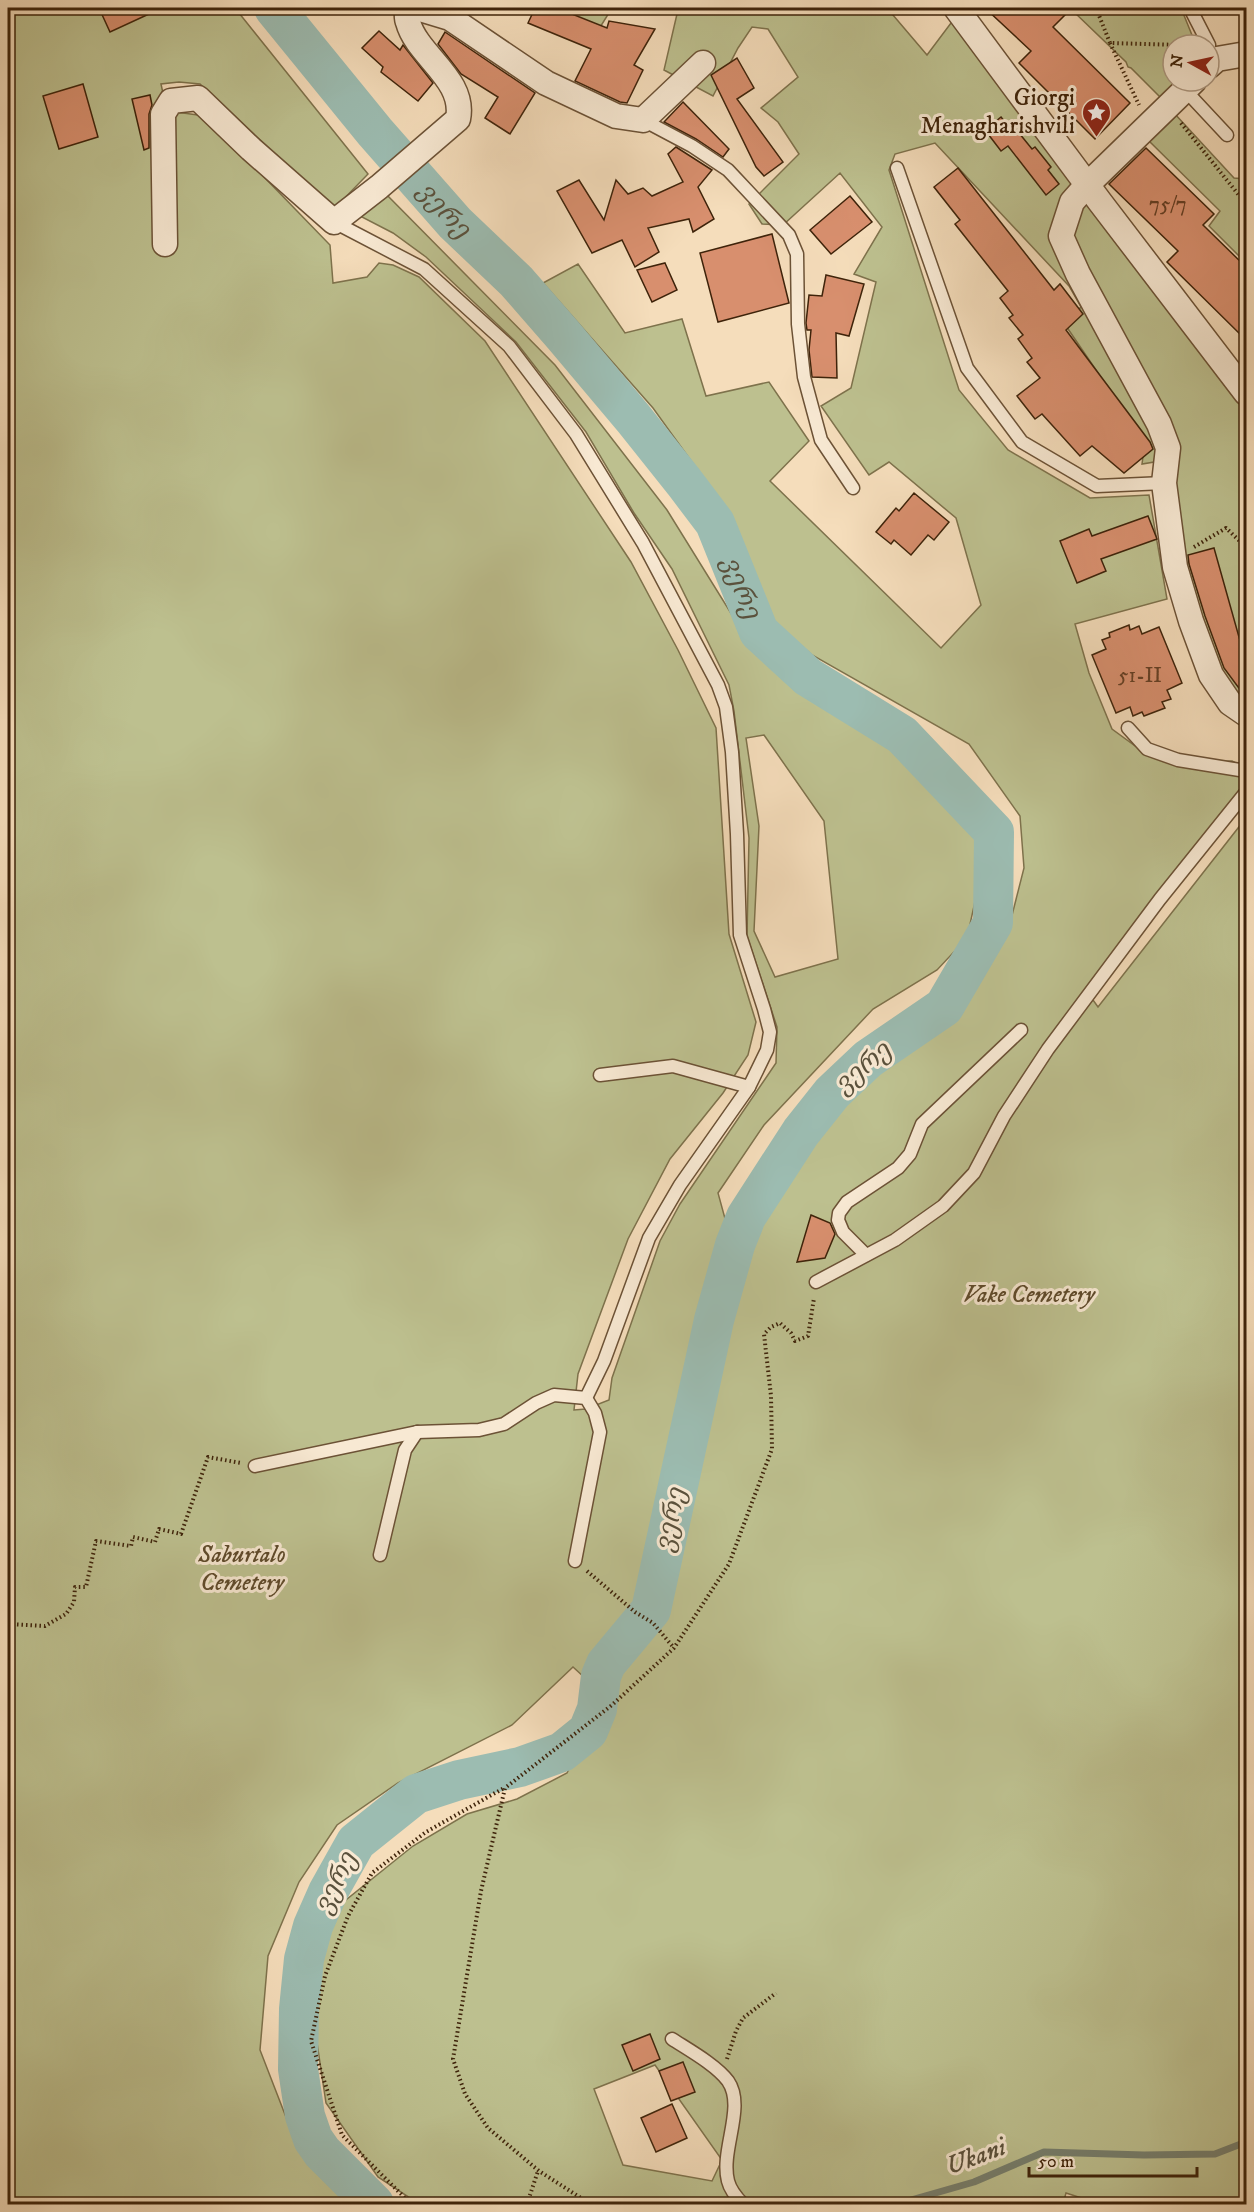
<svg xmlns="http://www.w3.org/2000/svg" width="1254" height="2212" viewBox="0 0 1254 2212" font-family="'IM FELL DW Pica','Noto Serif Georgian',serif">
  <rect width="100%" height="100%" fill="#f5ddbb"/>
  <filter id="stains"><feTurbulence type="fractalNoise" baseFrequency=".00333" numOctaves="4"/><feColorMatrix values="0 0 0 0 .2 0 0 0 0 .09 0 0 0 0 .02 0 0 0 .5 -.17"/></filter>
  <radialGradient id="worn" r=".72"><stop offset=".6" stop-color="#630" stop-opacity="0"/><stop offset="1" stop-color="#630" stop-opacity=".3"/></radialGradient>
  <g fill="#bdc08f" stroke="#7e724c" stroke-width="1.5" fill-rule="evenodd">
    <path d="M8 8H235L368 174 334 209 200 84 179 82 161 84 168 117 176 112 205 116 330 245 333 283 367 277 379 263 393 265 419 277 485 341 631 562 678 650 716 728 729 934 756 1022 748 1055 723 1093 670 1159 628 1239 578 1374 574 1410 586 1409 609 1400 612 1378 660 1241 680 1204 776 1063 777 1027 747 936 749 838 734 711 729 685 672 569 634 513 586 432 516 342 426 257 393 233 360 216 379 187 555 365 667 510 755 652 772 667 890 739 949 793 982 840 978 888 967 938 937 970 873 1009 764 1125 718 1193 742 1281 754 1232 809 1145 877 1067 949 1019 1007 935 1024 868 1020 816 969 744 812 655 773 621 757 589 715 494 653 408 543 283 578 264 625 333 682 319 706 396 769 382 809 441 770 481 941 648 981 605 956 518 889 462 869 475 821 406 851 388 876 282 854 274 882 227 840 173 783 225 762 224 749 204 799 154 778 122 761 108 798 77 768 29 752 27 738 48 713 96 664 70 677 14 650 8H887L927 55 960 11 1080 183 1056 228 1157 446 1154 462 1142 464 1145 442 1064 323 1081 307 1069 286 935 143 895 154 889 170 959 390 1008 450 1090 498 1149 495 1167 599 1075 624 1089 673 1112 729 1149 756 1194 763 1232 761 1246 768V791L1088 993 1098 1007 1242 823 1246 822V2204H1100L1066 2193 1063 2204H419L378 2177 326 2103 310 1996 331 1912 413 1846 467 1814 517 1799 567 1773 585 1736 598 1690 573 1667 512 1725 398 1783 337 1825 299 1882 268 1956 260 2050 291 2130 369 2204H8ZM764 735 824 821 838 959 775 977 754 931 759 826 746 738ZM655 2065 722 2160 712 2181 623 2165 594 2089Z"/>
    <path d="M554 8H612L599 29Z"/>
    <path d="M1076 8H1181L1196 45H1173V81H1183L1163 100 1131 68 1128 67 1126 62 1073 11Z"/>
    <path d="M1174 113 1234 178 1246 179V263L1209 226 1220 211 1146 138Z"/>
    <path d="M1088 193 1246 400V700L1224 680 1189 592 1145 394 1068 224Z"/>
  </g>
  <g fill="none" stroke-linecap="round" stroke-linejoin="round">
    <path stroke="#767f6e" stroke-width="7" d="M897 2204 974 2182 1044 2152 1144 2155 1215 2154 1246 2142"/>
    <path stroke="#9cbcb1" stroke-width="40" id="s1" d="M274 8 375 132 455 223 516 281 564 336 633 418 684 482 715 523 759 632 808 677 902 735 994 832 993 923 944 1007 868 1059 832 1093 801 1132 746 1217 735 1245 714 1320 651 1610 606 1664 601 1676 597 1709 588 1731 562 1752 520 1767 459 1780 416 1794 356 1842 328 1892 313 1926 304 1959 299 2009 298 2069 305 2116 313 2139 322 2152 374 2204"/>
  </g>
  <g fill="#d88f6e" stroke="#3e230a" stroke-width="1.5">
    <path d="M99 8H162L110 32Z"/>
    <path d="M535 8H557L607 28 609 21 655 29 634 65 643 70 627 103 620 102 575 81 591 49 528 23Z"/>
    <path d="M985 8H1072L1053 27 1130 103 1095 139 1019 63 1031 51Z"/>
    <path d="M379 31 400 50 403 45 433 83 418 101 381 72 383 67 362 48Z"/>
    <path d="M445 32 535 93 510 134 485 118 498 97 461 74 438 44Z"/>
    <path d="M737 58 754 88 737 99 783 162 764 176 756 167 711 75Z"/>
    <path d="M83 84 98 137 59 149 43 96Z"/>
    <path d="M150 95 152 105 149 114V148L144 150 132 99Z"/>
    <path d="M683 102 729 149 723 157 696 139 664 122Z"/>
    <path d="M1001 117 1008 126 1011 123 1032 149 1035 147 1051 167 1048 170 1059 184 1046 195 1008 146 1001 151 985 130Z"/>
    <path d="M676 147 712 170 698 187 714 219 693 232 689 219 648 228 659 252 635 267 622 240 592 253 557 191 579 180 604 220 616 180 628 194 643 188 652 196 683 182 668 154Z"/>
    <path d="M1146 148 1214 214 1203 225 1246 267V340L1167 262 1178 251 1109 184Z"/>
    <path d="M958 168 1054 290 1060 284 1083 314 1066 330 1150 442 1153 449 1124 473 1092 446 1080 456 1042 414 1035 419 1017 396 1040 378 1027 362 1032 358 1018 339 1023 335 1009 318 1013 315 1000 298 1008 291 955 224 960 220 934 187Z"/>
    <path d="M850 196 872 222 831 254 810 230Z"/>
    <path d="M772 234 789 303 718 322 700 253Z"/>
    <path d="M665 263 677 290 652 302 637 270Z"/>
    <path d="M826 275 864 284 849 336 836 333 837 378 812 377 809 350 811 330H807L806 323 809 295 822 296Z"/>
    <path d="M914 493 949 522 934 540 928 535 911 555 894 540 891 544 876 532 896 508 899 511Z"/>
    <path d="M1148 516 1157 539 1101 559 1106 571 1077 583 1060 541 1089 529 1092 536Z"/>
    <path d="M1214 548 1246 662V695H1244L1224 668 1205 616 1189 564 1188 555Z"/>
    <path d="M1129 625 1130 630 1139 626 1142 634 1159 627 1182 683 1167 690 1171 699 1162 702 1165 708 1144 716 1142 712 1133 716 1130 707 1116 713 1092 655 1106 649 1102 640 1110 637 1109 633Z"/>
    <path d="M811 1215 830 1223 835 1234 825 1258 797 1262Z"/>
    <path d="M650 2034 660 2059 633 2071 622 2045Z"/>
    <path d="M683 2062 695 2092 671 2101 659 2071Z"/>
    <path d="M672 2104 687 2138 656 2152 641 2118Z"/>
  </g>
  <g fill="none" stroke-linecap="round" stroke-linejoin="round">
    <defs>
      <g id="service">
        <path d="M1190 8 1209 45"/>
        <path d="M1185 90 1227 135"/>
        <path d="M643 120 692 146 728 170 789 235 797 254 798 324 804 377 821 440 853 488"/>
        <path d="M897 168 967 368 1022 442 1097 486 1164 483"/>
        <path d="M334 222 424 269 509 346 576 434 643 543 718 685 726 707 732 752 737 834 740 935 764 1009 770 1032 767 1050 749 1087 680 1185 649 1238 604 1361 586 1398"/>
        <path d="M1128 728 1147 749 1178 760 1246 771"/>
        <path d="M600 1075 673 1066 749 1087"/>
        <path d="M866 1255 843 1232 838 1220 839 1213 847 1202 898 1168 910 1154 922 1124 1021 1030"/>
        <path d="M816 1282 895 1240 943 1206 974 1173 1004 1116 1048 1049 1160 899 1246 792"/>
        <path d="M255 1466 417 1432 479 1430 504 1424 536 1403 554 1395 586 1398 595 1413 600 1432 575 1561"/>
        <path d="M380 1555 405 1450 417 1432"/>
        <path d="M672 2039C689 2050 716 2065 728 2081 746 2107 720 2150 728 2181 730 2189 738 2199 743 2204"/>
      </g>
      <g id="minor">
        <path d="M417 8 450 18 546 83 616 116 643 120 703 63"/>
        <path d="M956 8 1100 202 1246 393"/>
        <path d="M1209 66 1217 59 1246 54"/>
        <path d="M1194 81 1087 185 1072 202 1061 236 1078 274 1159 424 1168 448 1164 483 1175 567 1191 621 1211 675 1230 703 1246 714"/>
        <path d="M165 244 163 114 171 101 198 98 251 149 334 222 379 187 458 119C466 79 417 56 408 22 406 18 407 12 407 8"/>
      </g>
    </defs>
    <use href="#service" stroke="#6c5236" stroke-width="15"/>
    <use href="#minor" stroke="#6c5236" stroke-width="27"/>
    <g stroke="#3e230a" stroke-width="4" stroke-dasharray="1.5 3" stroke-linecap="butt">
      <path d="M1096 8 1110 43 1180 45"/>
      <path d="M1110 43 1139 105"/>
      <path d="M1181 123 1246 204"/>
      <path d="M1194 547 1226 528 1246 547"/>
      <path d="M587 1571 635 1612 653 1623 674 1648"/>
      <path d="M8 1624 45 1626 66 1614 74 1602 75 1587H86L96 1541 131 1546 133 1537 155 1542 159 1529 181 1534 208 1457 241 1463"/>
      <path d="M727 2059 736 2031 743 2018 776 1993"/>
      <path d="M411 2204 342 2135 311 2041 325 1976 348 1916 372 1873 426 1832 504 1788"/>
      <path d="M527 2204 538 2171"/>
      <path d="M597 2204 584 2200 539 2171 488 2128 465 2094 453 2059 481 1891 505 1788 612 1705 674 1648 729 1564 772 1449 771 1396 764 1334 771 1327 780 1323 791 1333 795 1341 808 1336 814 1298"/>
    </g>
    <use href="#service" stroke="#f8e9d3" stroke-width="12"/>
    <use href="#minor" stroke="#f8e9d3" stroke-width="24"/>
  </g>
  <defs>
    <symbol id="sight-pin" viewBox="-11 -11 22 30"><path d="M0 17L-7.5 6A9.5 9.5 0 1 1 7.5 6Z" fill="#8f2418" stroke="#f8e9d3"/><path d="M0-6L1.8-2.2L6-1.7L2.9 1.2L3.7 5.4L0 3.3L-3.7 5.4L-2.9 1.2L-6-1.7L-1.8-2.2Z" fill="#fff"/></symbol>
  </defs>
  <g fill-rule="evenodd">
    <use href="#sight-pin" x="1080" y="96" width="33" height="45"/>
  </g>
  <g text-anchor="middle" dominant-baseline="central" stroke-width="6" stroke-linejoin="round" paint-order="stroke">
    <g font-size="21" fill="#643e23">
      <text x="1168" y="205">75/7</text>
      <text x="1140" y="676">51-II</text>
    </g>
    <g font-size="24" fill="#3e230a" stroke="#f8e9d3" text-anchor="end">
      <text x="1075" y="98">Giorgi<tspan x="1075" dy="28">Menagharishvili</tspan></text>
    </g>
    <g font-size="24" font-style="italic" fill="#5e4a2b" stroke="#f8e9d3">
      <text x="1029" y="1295">Vake Cemetery</text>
      <text x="242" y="1555">Saburtalo<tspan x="242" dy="28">Cemetery</tspan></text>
    </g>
    <g font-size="26" font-style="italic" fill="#5a513c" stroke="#f8e9d3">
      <text stroke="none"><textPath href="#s1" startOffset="264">ვერე</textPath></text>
      <text stroke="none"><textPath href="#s1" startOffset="748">ვერე</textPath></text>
      <text transform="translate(863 1068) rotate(-40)">ვერე</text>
      <text transform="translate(671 1520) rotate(-78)">ვერე</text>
      <text transform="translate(336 1883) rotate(-64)">ვერე</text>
      <text transform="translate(976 2157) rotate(-20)">Ukani</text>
    </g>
  </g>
  <rect width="1254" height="2212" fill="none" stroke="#f5ddbb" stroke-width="30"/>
  <rect x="9" y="9" width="1236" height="2194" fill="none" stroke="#3e230a" stroke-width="3"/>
  <rect x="15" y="15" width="1224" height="2182" fill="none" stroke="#3e230a" stroke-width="1.5"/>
  <g transform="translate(1191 63) rotate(278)"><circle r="28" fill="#f8e9d3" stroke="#ae9a83" stroke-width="1.5"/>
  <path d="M0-4.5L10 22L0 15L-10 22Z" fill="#8f2418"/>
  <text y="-9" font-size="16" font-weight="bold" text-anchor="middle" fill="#3e230a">N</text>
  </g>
  <path d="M1029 2167v9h168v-9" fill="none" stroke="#3e230a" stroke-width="3"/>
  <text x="1038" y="2167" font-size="18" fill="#3e230a" stroke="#f8e9d3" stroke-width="4.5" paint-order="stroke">50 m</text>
  <rect width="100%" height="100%" filter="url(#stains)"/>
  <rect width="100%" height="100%" fill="url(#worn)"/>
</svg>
